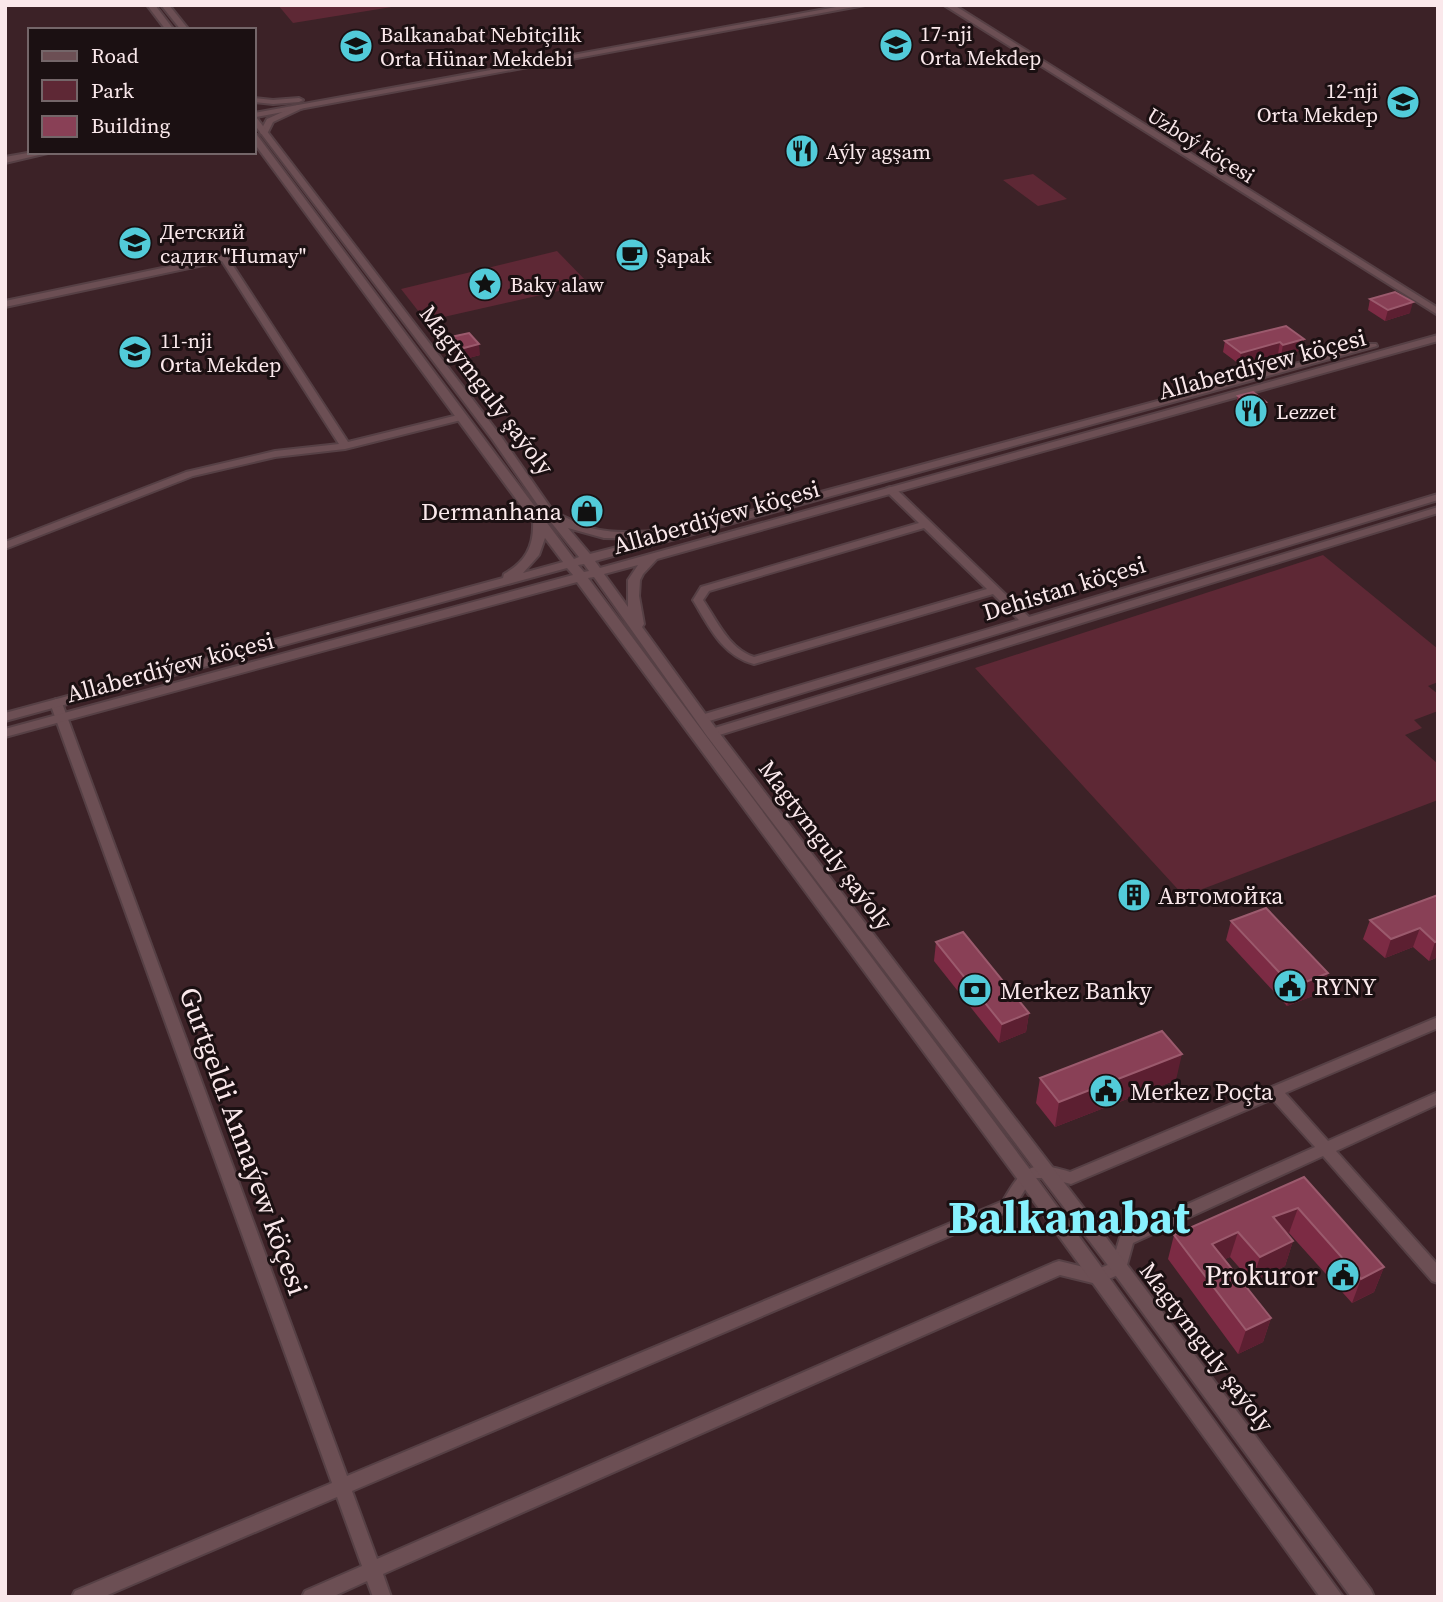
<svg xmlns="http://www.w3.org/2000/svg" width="1443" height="1602" viewBox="0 0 1443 1602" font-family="'Source Serif 4',serif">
  <rect width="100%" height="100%" fill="#3c2227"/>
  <g fill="#5e2835">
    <path d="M278 5H404L293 23Z"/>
    <path d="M1033 174 1067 199 1038 206 1003 180Z"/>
    <path d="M557 251 589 284 426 321 401 289Z"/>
    <path d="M1323 555 1438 649V682L1428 686 1438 694V711L1414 720 1422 728 1405 735 1438 764V800L1184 896 975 668Z"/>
  </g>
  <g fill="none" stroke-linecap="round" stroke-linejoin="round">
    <defs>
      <g id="minor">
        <path d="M254 98 273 100 299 98 303 100 299 102 273 104 254 102Z"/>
        <path d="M298 105 305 107 273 122 267 134H261L260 132 267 119Z"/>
        <path d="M224 255 228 258 348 442 462 414 467 417 465 419 345 449 275 457 193 476 5 549V542L186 472 275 451 339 444 222 261 5 307V301Z"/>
        <path d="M891 487 895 488 1029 617 1438 494V500L706 722H698L696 719 698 716 1019 620 993 594 754 664C722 656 709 626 693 600L701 587 919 523 887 492V488ZM924 528 987 589 754 657C729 649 717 621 703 600L709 591Z"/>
        <path d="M1438 507V513L716 736H708L706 733 708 730Z"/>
        <path d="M56 699 62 703 347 1476 1003 1201C1023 1166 1031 1160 1070 1172L1438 1017V1028L1285 1093 1328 1141 1438 1092V1104L1336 1151 1438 1265V1283L1432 1281 1323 1156 1133 1243 1125 1272 1097 1284 1060 1275 383 1574 391 1597H373L367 1581 332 1597H302L305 1591 362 1566 337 1497 103 1597H72L75 1591 332 1483 50 703ZM1272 1099 1315 1147 1121 1234 1112 1263 1096 1270 1059 1261 1053 1263 377 1559 352 1491 1013 1209 1026 1188 1036 1178H1047L1071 1184Z"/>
      </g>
      <g id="tertiary">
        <path d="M147 5H155L174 30H166Z"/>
        <path d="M161 5H169L189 30H181Z"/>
        <path d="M847 5H865L256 117 500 435 550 507C557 515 558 513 567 518 594 534 623 533 653 531L657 532 658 536 1368 344H1376L1377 346 595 561 600 568 1438 335V341L657 559 643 574 640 580 639 596 644 624 642 627 717 730 1125 1262 1371 1590 1374 1597H1351L1113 1272 707 736 594 577 588 578 1031 1171 1343 1597H1320L1019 1181 577 582 5 737V729L573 575 567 568 5 721V713L503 578 504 574C525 562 534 547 533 522L254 143V134L257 135 574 559 579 557 542 511 492 439 254 124V113ZM568 528 604 538 648 539 590 554ZM545 538 563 562 523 573 539 555ZM584 564 589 571 584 572 578 565ZM638 565 628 580V607L604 574Z"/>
        <path d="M944 5H954L1438 308V315Z"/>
        <path d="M33 152H52L5 163V157Z"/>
      </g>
    </defs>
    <use href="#minor" stroke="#564045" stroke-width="4"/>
    <use href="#tertiary" stroke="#564045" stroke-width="4"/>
    <use href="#minor" fill="#6c4f54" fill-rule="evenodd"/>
    <use href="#tertiary" fill="#6c4f54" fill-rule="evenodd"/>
  </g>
  <g fill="#7c2b44">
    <path d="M1370 299 1410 313 1385 321 1368 310Z"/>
    <path d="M451 337 480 355 461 360 452 348Z"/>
    <path d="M1304 339 1302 350 1281 356 1278 354 1239 364 1223 352 1225 341Z"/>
    <path d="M1238 396 1266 402 1264 413 1249 417 1235 407Z"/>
    <path d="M1124 886 1146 897 1132 902 1123 893Z"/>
    <path d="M1438 895V957L1429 961 1413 947 1385 958 1363 939 1370 920Z"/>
    <path d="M1231 921 1323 992 1287 1006 1226 940Z"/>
    <path d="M936 942 1029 1013 1026 1032 999 1043 934 961Z"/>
    <path d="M1040 1078 1176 1080 1055 1127 1036 1103Z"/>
    <path d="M1304 1177 1384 1267 1374 1292 1352 1303 1289 1233 1287 1234 1293 1241 1285 1266 1252 1282 1230 1257 1225 1259 1271 1318 1263 1342 1238 1354 1168 1259 1174 1235Z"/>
  </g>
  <g fill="#5c1f31">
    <path d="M1413 302 1410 313 1385 321 1388 310Z"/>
    <path d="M1304 339 1302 350 1281 356 1283 345Z"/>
    <path d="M1280 342 1278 354 1239 364 1241 353Z"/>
    <path d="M479 344 480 355 461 360 460 349Z"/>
    <path d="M1266 402 1264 413 1249 417 1251 406Z"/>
    <path d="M1147 890 1146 897 1132 902 1133 896Z"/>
    <path d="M1420 928 1413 947 1385 958 1391 939Z"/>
    <path d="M1438 941V957L1429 961 1435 942Z"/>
    <path d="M1328 973 1323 992 1287 1006 1293 987Z"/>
    <path d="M1029 1013 1026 1032 999 1043 1002 1024Z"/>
    <path d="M1182 1054 1176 1080 1055 1127 1059 1102Z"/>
    <path d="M1298 1208 1289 1233 1265 1242 1273 1217Z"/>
    <path d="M1238 1232 1230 1257 1205 1268 1212 1244Z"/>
    <path d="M1293 1241 1285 1266 1252 1282 1260 1257Z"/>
    <path d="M1384 1267 1374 1292 1352 1303 1361 1279Z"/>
    <path d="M1271 1318 1263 1342 1238 1354 1246 1330Z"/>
  </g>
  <g fill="#894056" stroke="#9b5a6d" stroke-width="2">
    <path d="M1395 292 1413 302 1388 310 1370 299Z"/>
    <path d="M1286 326 1304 339 1283 345 1280 342 1241 353 1225 341Z"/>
    <path d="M469 333 479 344 460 349 451 337Z"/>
    <path d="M1253 392 1266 402 1251 406 1238 396Z"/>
    <path d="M1138 881 1147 890 1133 896 1124 886Z"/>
    <path d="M1438 895V941L1435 942 1420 928 1391 939 1370 920Z"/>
    <path d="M1266 908 1328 973 1293 987 1231 921Z"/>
    <path d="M963 932 1029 1013 1002 1024 936 942Z"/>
    <path d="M1162 1031 1182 1054 1059 1102 1040 1078Z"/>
    <path d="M1304 1177 1384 1267 1361 1279 1298 1208 1273 1217 1293 1241 1260 1257 1238 1232 1212 1244 1271 1318 1246 1330 1174 1235Z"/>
  </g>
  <defs>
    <symbol id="school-disc" viewBox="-11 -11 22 22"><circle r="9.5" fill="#52cbd9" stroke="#1b1012"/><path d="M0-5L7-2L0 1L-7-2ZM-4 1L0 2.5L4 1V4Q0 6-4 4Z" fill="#111"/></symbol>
    <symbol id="university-disc" viewBox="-11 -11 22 22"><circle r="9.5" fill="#52cbd9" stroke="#1b1012"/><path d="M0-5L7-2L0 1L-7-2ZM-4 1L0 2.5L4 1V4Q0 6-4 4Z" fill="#111"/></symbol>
    <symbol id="restaurant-disc" viewBox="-11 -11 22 22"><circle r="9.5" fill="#52cbd9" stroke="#1b1012"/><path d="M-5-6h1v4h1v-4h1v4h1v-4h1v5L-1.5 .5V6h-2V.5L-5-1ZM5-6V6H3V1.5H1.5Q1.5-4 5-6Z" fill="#111"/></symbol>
    <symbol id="cafe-disc" viewBox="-11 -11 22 22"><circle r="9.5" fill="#52cbd9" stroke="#1b1012"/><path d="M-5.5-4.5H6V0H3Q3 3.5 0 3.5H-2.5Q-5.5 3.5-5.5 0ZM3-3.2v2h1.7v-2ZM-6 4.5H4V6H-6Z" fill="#111"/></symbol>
    <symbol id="sight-disc" viewBox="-11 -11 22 22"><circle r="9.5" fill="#52cbd9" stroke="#1b1012"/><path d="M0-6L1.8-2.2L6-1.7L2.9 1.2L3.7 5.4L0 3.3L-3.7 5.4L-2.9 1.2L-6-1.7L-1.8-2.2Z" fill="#111"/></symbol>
    <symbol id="shop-disc" viewBox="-11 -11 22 22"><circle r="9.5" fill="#52cbd9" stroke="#1b1012"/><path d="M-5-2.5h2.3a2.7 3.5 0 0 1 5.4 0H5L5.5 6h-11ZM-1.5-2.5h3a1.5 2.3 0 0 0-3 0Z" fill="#111"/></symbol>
    <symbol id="building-disc" viewBox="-11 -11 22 22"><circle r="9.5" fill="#52cbd9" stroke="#1b1012"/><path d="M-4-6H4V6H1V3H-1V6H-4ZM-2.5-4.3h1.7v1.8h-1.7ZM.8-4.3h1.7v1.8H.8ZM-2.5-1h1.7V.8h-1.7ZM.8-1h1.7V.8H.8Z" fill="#111"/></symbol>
    <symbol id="civic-disc" viewBox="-11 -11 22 22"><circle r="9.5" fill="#52cbd9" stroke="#1b1012"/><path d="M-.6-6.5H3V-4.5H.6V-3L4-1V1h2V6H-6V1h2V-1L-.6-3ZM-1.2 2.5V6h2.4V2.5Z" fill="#111"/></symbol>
    <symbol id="bank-disc" viewBox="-11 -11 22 22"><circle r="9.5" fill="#52cbd9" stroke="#1b1012"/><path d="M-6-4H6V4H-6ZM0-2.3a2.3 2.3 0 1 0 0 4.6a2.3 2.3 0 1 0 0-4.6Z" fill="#111"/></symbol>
  </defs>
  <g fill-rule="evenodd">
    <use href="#school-disc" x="877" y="26" width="38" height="38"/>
    <use href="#university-disc" x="337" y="27" width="38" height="38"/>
    <use href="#school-disc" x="1384" y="83" width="38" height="38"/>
    <use href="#restaurant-disc" x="783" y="132" width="38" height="38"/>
    <use href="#school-disc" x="116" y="224" width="38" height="38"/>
    <use href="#cafe-disc" x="613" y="236" width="38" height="38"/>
    <use href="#sight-disc" x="466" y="265" width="38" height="38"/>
    <use href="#school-disc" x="116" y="333" width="38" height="38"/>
    <use href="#restaurant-disc" x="1232" y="392" width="38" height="38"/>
    <use href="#shop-disc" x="568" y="492" width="38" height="38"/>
    <use href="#building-disc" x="1115" y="876" width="38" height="38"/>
    <use href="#civic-disc" x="1271" y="967" width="38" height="38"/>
    <use href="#bank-disc" x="956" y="971" width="38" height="38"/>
    <use href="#civic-disc" x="1087" y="1072" width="38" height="38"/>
    <use href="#civic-disc" x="1324" y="1256" width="38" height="38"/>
  </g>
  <g text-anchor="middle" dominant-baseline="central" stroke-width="6" stroke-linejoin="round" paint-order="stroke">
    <g font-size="21" fill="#fae8eb" stroke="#1b1012" text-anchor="start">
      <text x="920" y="33">17-nji<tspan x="920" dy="24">Orta Mekdep</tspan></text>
      <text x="380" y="34">Balkanabat Nebitçilik<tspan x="380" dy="24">Orta Hünar Mekdebi</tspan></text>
      <text x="1378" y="90" text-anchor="end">12-nji<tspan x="1378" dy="24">Orta Mekdep</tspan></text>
      <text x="826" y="151">Aýly agşam</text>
      <text x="160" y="231">Детский<tspan x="160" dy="24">садик "Humay"</tspan></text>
      <text x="656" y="255">Şapak</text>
      <text x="510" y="284">Baky alaw</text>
      <text x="160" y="340">11-nji<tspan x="160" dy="24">Orta Mekdep</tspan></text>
      <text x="1276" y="411">Lezzet</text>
    </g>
    <g font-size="21" fill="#fae8eb" stroke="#1b1012">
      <text transform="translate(1201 145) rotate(32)">Uzboý köçesi</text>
    </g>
    <g font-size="24" fill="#fae8eb" stroke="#1b1012">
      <text transform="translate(1262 364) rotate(-15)">Allaberdiýew köçesi</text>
      <text transform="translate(487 390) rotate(53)">Magtymguly şaýoly</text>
      <text transform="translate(716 517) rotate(-16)">Allaberdiýew köçesi</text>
      <text transform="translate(1064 588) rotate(-17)">Dehistan köçesi</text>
      <text transform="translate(170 667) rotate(-15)">Allaberdiýew köçesi</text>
      <text transform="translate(826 845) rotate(53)">Magtymguly şaýoly</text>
      <text transform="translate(1207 1347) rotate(53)">Magtymguly şaýoly</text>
    </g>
    <g font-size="24" fill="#fae8eb" stroke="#1b1012" text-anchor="start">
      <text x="562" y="511" text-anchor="end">Dermanhana</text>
      <text x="1158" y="895">Автомойка</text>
      <text x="1314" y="986">RYNY</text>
      <text x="1000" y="990">Merkez Banky</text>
      <text x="1130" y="1091">Merkez Poçta</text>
    </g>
    <g font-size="28" fill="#fae8eb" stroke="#1b1012">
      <text transform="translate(244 1141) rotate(70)">Gurtgeldi Annaýew köçesi</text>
    </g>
    <g font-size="28" fill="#fae8eb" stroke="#1b1012" text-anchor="end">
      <text x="1318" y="1275">Prokuror</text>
    </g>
    <g font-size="46" font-weight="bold" fill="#87f1fe" stroke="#1b1012">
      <text x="1069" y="1216">Balkanabat</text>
    </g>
  </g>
  <rect width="1443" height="1602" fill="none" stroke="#fae8eb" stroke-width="14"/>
  <rect x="28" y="28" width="228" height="126" fill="#1b1012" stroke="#746669" stroke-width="2"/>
  <rect x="42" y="51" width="35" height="10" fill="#6c4f54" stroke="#746669" stroke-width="2"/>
  <text x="91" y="63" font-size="21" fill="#fae8eb">Road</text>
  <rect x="42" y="80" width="35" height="21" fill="#5e2835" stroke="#746669" stroke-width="2"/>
  <text x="91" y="98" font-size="21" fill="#fae8eb">Park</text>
  <rect x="42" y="116" width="35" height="21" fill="#894056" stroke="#746669" stroke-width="2"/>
  <text x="91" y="133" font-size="21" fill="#fae8eb">Building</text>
</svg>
